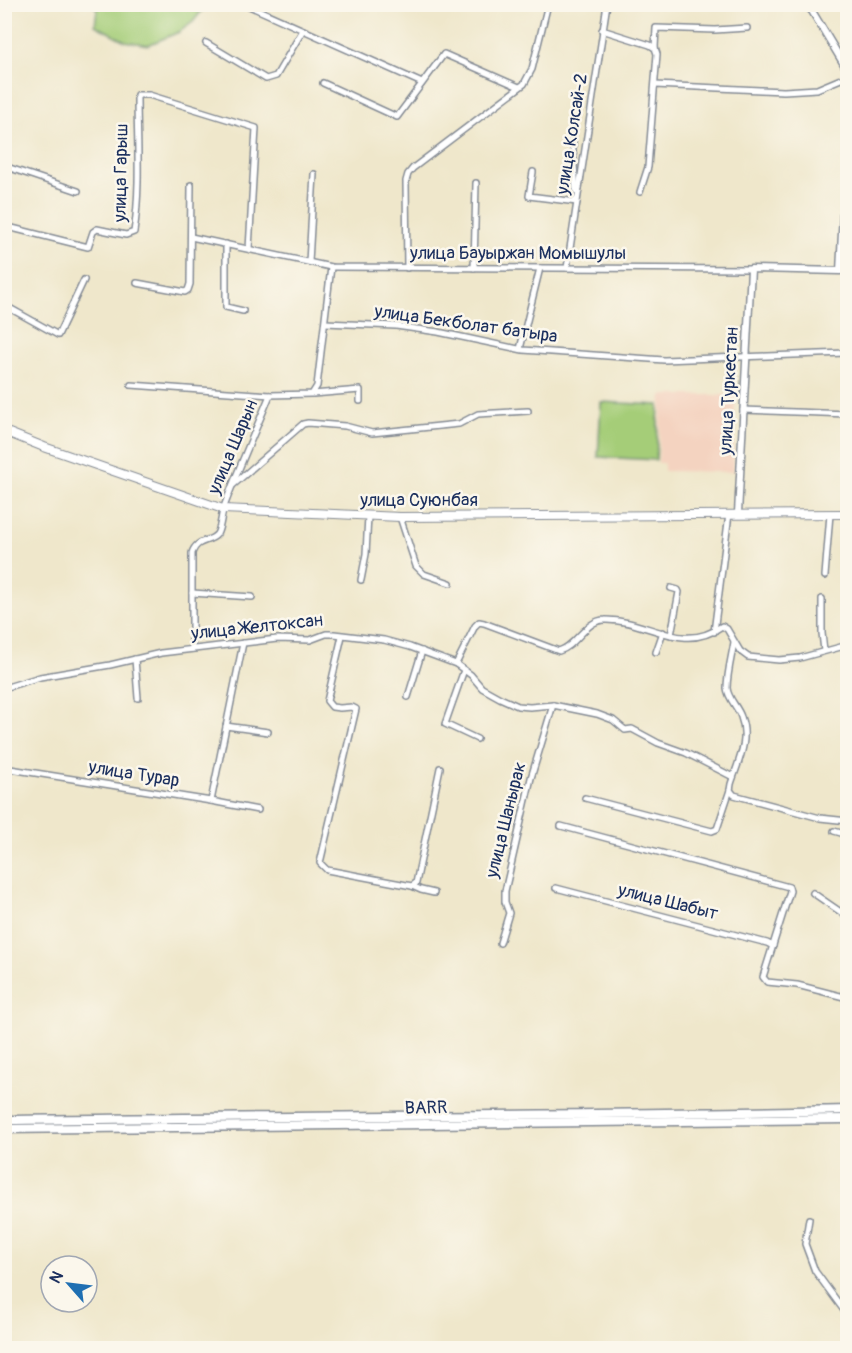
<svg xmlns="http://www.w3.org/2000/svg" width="852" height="1353" viewBox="0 0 852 1353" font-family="Pangolin,sans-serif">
  <rect width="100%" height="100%" fill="#fbf7ec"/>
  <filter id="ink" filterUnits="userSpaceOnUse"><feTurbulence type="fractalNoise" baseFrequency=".0167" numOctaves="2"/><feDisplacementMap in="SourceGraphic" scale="12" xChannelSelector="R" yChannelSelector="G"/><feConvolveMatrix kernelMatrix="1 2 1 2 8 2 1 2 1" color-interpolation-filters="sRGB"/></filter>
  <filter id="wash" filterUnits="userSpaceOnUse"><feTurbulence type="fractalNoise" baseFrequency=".008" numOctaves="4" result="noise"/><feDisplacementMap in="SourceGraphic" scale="24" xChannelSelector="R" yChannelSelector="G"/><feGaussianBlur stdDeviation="1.35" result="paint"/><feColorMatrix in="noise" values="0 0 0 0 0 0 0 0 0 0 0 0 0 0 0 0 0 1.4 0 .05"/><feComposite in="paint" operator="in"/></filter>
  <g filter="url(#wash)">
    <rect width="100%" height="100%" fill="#efe7cb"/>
    <path fill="#f4d3c0" d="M662 395H735L733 472 664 471V463H658Z"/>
    <g fill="#a5cd78" stroke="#607e6b" stroke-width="1.5">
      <path d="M203 5 204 8 193 22 179 32 148 45 125 41 95 25 97 9 93 5Z"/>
      <path d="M601 402 659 405 656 460 598 457Z"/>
    </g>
  </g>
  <g filter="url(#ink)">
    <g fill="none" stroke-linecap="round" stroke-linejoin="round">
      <defs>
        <g id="minor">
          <path d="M245 4 422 83"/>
          <path d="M419 7V4"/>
          <path d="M602 30 650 45 655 48"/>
          <path d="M206 43 266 79 276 76 303 30"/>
          <path d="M323 83 397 117 444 54 519 87"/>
          <path d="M655 85 784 91 817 89 848 76"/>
          <path d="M573 136V151L576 191"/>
          <path d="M4 166 78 191"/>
          <path d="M533 172 529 196 577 202 576 200"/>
          <path d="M640 192 648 167 657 54 655 48 656 28 715 30 747 28"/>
          <path d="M4 226 88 247 93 232 97 229 126 235 134 232C141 187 137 140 137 95H149L256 128 249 249"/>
          <path d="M191 237 331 267 751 269"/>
          <path d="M226 244V307L243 311"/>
          <path d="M309 262 314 174"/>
          <path d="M407 268 406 181 408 174 413 168 524 84 532 69 548 4"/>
          <path d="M474 268 476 183"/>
          <path d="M567 268 607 4"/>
          <path d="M840 271H848"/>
          <path d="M137 283 185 292 188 290 190 284 191 185"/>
          <path d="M4 305 58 335 84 280"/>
          <path d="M325 323 396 326 438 332 523 350 664 360 845 353"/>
          <path d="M520 349 540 268"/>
          <path d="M131 385 270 395 312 394 317 386 331 267"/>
          <path d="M313 394 360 390V401"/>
          <path d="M743 410 848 414"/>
          <path d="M233 485 303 424 308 423 345 426 372 433 459 424 478 414 528 411"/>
          <path d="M400 517 416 566 424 574 450 583"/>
          <path d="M825 576 830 514"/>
          <path d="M361 580 366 554 368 516"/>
          <path d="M192 593 252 597"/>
          <path d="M822 599V633L824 651"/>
          <path d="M714 632 729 514"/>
          <path d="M671 635 679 592 678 590 671 588"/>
          <path d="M342 636 327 701 332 707 340 708 352 707 356 709 320 863 327 870 412 886 416 883 440 768"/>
          <path d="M734 642C732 655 727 674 727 688 728 699 738 707 741 717 750 740 738 762 731 784L730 790 734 795 820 818 848 821"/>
          <path d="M192 649V553C197 538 210 543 217 534 221 527 221 515 224 507 238 469 255 432 270 395"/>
          <path d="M656 652 663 632"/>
          <path d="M135 659 138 698"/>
          <path d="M456 664 475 626 479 622 484 623 559 651C577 646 585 620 605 620 647 619 682 655 722 626L727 629 740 651 748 657 779 660 800 658 848 645"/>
          <path d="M464 670 445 724 477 739"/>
          <path d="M4 688 40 677 110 665 161 653 277 639 310 640 326 634H334L384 640 410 647 456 664 471 675 482 688 500 698 518 706 530 707 553 705 597 714 613 720 625 730 632 729 658 743 686 753 733 777"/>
          <path d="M408 697 422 651"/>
          <path d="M226 726 268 732"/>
          <path d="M4 768 211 801 258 810"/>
          <path d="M585 798 712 831 717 829 730 790"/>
          <path d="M211 801 243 643"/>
          <path d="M561 826 789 887 790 891 763 977 767 982 797 985 848 998"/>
          <path d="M834 831 848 835"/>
          <path d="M412 886 421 890 434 893"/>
          <path d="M556 888 767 943 773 946"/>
          <path d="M813 893 848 917"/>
          <path d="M500 943 509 913 505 902V891L531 778 553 705"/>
          <path d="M809 1219 805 1244 815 1271 848 1316"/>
        </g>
        <g id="tertiary">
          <path d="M805 4 812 11 848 71"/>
          <path d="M738 513 751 269 840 271 843 214 848 204"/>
        </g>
        <path id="secondary" d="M4 431 44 447 223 509 400 517 848 514"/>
        <g id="trunk">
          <path d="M4 1120C285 1116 567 1116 848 1110"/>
          <path d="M4 1129 848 1119"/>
        </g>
      </defs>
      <use href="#minor" stroke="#858b94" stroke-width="8"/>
      <use href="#tertiary" stroke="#858b94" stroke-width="9"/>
      <use href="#secondary" stroke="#858b94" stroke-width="10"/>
      <use href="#trunk" stroke="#858b94" stroke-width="11"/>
      <use href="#minor" stroke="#fff" stroke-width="5"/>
      <use href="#tertiary" stroke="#fff" stroke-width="6"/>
      <use href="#secondary" stroke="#fff" stroke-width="8"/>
      <use href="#trunk" stroke="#fff" stroke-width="8"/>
    </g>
  </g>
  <g text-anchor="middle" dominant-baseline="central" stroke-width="5" stroke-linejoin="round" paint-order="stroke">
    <g font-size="18" fill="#1b2f5e" stroke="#fbf7ec">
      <text transform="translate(572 134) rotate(-81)">улица Колсай-2</text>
      <text transform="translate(121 173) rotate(-89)">улица Гарыш</text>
      <text x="518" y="253">улица Бауыржан Момышулы</text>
      <text transform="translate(466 324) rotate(8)">улица Бекболат батыра</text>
      <text transform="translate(729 391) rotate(-87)">улица Туркестан</text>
      <text transform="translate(233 447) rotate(-67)">улица Шарын</text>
      <text x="419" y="500">улица Суюнбая</text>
      <text transform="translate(257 627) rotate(-6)">улица Желтоксан</text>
      <text transform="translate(134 774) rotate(9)">улица Турар</text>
      <text transform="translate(506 820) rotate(-76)">улица Шанырак</text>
      <text transform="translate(668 902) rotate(14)">улица Шабыт</text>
      <text transform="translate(426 1108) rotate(-1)">BARR</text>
    </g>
  </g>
  <rect width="852" height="1353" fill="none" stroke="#fbf7ec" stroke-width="24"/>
  <g transform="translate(69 1284) rotate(298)"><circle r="28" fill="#fbf7ec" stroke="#a1a7b3" stroke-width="1.5"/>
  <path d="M0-4.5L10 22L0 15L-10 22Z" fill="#1f6fb2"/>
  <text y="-9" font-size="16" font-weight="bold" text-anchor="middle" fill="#1b2f5e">N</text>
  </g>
</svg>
